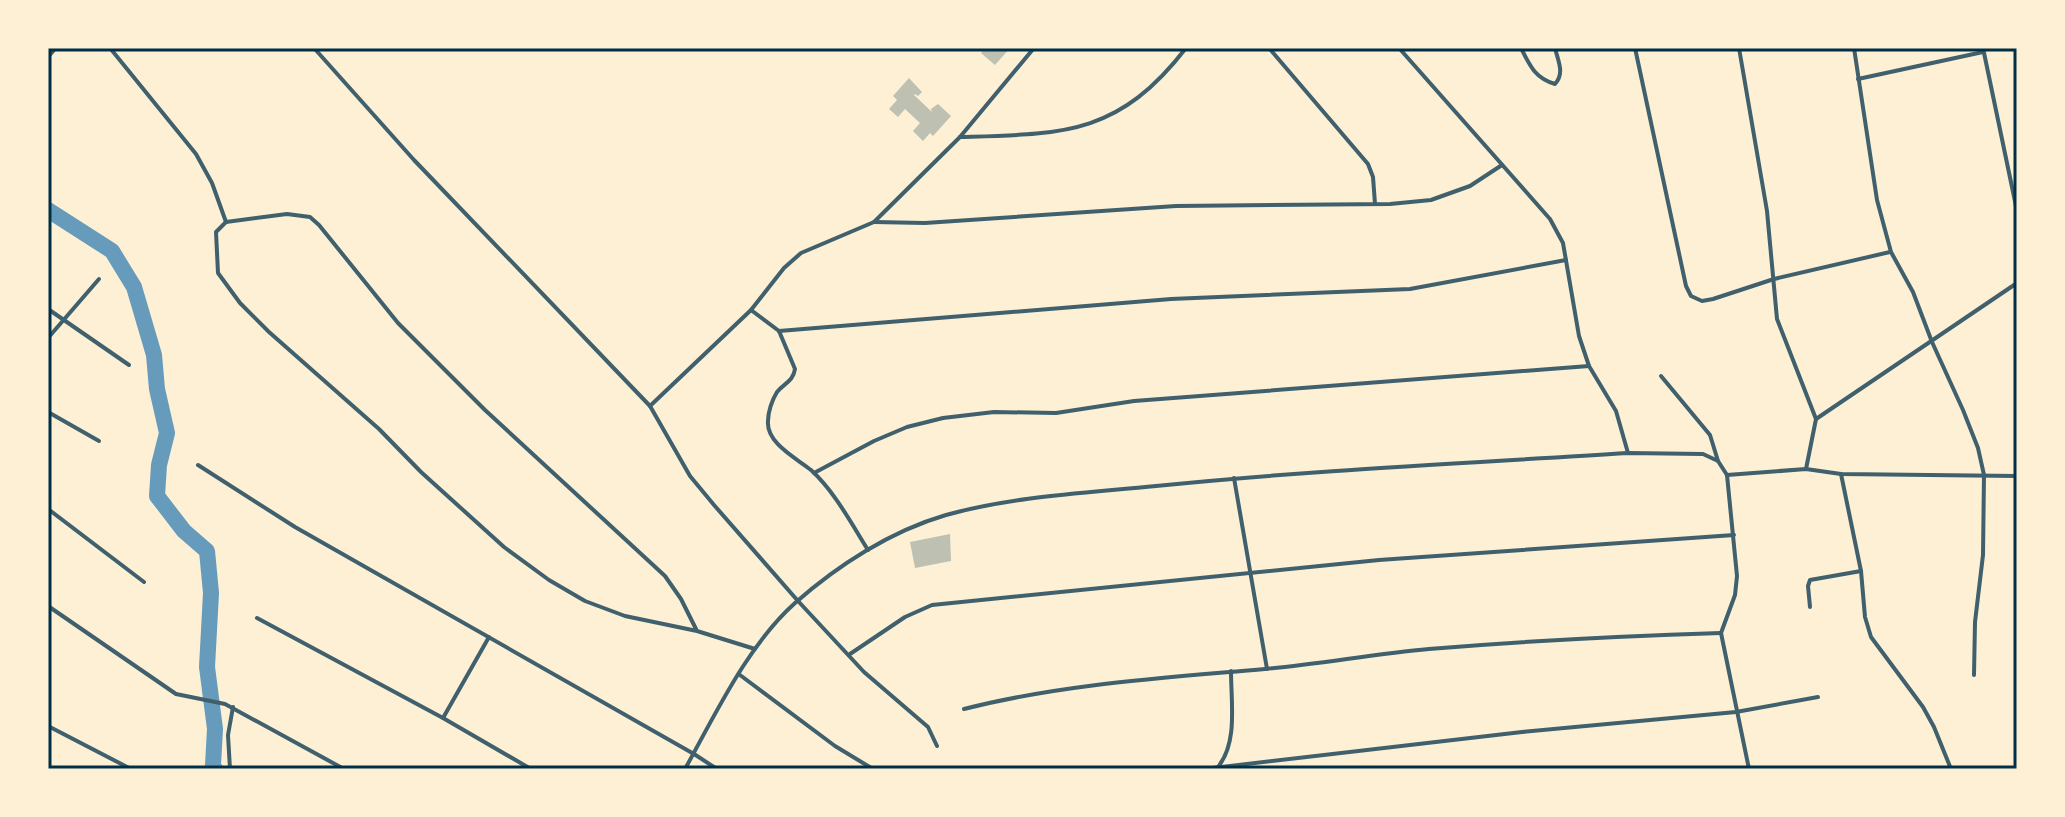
<svg xmlns="http://www.w3.org/2000/svg" width="2065" height="817" viewBox="0 0 2065 817" font-family="'Fira Sans Condensed',sans-serif">
  <rect width="100%" height="100%" fill="#fdf0d5"/>
  <g fill="none" stroke-linecap="round" stroke-linejoin="round">
    <path stroke="#669bbc" stroke-width="16" d="M48 210 112 251 134 287 154 355 157 389 167 433 159 465 157 496 184 531 207 551 211 593 207 667 215 729 213 765 215 769"/>
  </g>
  <g fill="#bec0b2">
    <path d="M985 48H1010L995 65 981 53Z"/>
    <path d="M909 78 922 92 918 96 915 94 914 95 932 112 931 109 938 104 951 116 933 136 930 133 923 141 913 131 920 123 905 109 898 117 889 109 897 100 893 96Z"/>
    <path d="M950 534 951 561 915 568 910 542Z"/>
  </g>
  <g fill="none" stroke-linecap="round" stroke-linejoin="round">
    <g stroke="#3f606c" stroke-width="4">
      <path d="M110 48 196 154 212 183 226 222"/>
      <path d="M314 48 414 160 650 406 690 476 714 505 798 601 864 672 928 727 937 746"/>
      <path d="M1269 48 1368 164 1373 177 1375 204"/>
      <path d="M1399 48 1550 219 1563 243 1579 336 1589 366 1616 411 1628 453"/>
      <path d="M1521 48C1530 66 1535 78 1555 84 1565 73 1558 61 1555 48"/>
      <path d="M1635 48 1686 286 1691 296 1702 301 1713 299 1774 279 1890 252"/>
      <path d="M1739 48 1767 211 1777 319 1816 419 1806 469"/>
      <path d="M1854 48 1877 200 1891 252 1913 292 1932 342 1963 410 1978 448 1984 475 1983 555 1975 622 1974 675"/>
      <path d="M1983 48 2017 211"/>
      <path d="M1858 79 1983 52"/>
      <path d="M960 137C1063 134 1118 136 1186 48"/>
      <path d="M874 222 925 223 1176 206 1390 204 1431 200 1470 186 1502 165"/>
      <path d="M48 309 129 365"/>
      <path d="M751 310 779 331 795 369C793 382 784 383 777 392 772 400 768 412 768 421 766 443 796 458 811 470 835 492 851 523 868 550"/>
      <path d="M779 331 1171 299 1410 289 1566 260"/>
      <path d="M48 338 99 279"/>
      <path d="M1661 376 1710 435 1718 461"/>
      <path d="M650 406 751 310 784 268 801 253 874 222 960 137 1034 48"/>
      <path d="M48 412 99 441"/>
      <path d="M1816 419 2017 283"/>
      <path d="M198 465 295 527 694 754 717 769"/>
      <path d="M814 473 874 441 907 427 943 418 994 412 1056 413 1134 401 1589 366"/>
      <path d="M1841 474 1861 571 1865 617 1871 637 1923 707 1934 727 1951 769"/>
      <path d="M1727 475 1806 469 1841 474 2017 476"/>
      <path d="M1234 478 1267 669"/>
      <path d="M48 509 144 582"/>
      <path d="M48 606 176 694 225 704 344 769"/>
      <path d="M1810 607 1808 586 1810 580 1861 571"/>
      <path d="M257 618 443 718 531 769"/>
      <path d="M697 631 681 599 665 576 485 410 398 323 319 225 310 217 287 214 226 222 216 232 218 273 240 303 269 332 379 429 421 472 504 547 549 580 585 601 625 616 697 631 755 649"/>
      <path d="M850 654 905 617 932 605 1379 560 1734 535"/>
      <path d="M740 675 835 746 873 769"/>
      <path d="M964 709C1062 684 1164 678 1265 669 1320 664 1374 654 1429 649 1526 641 1623 636 1721 633"/>
      <path d="M443 718 489 637"/>
      <path d="M48 726 131 769"/>
      <path d="M1218 767C1238 742 1231 703 1231 671"/>
      <path d="M230 769 228 735 233 707"/>
      <path d="M685 769C716 713 748 645 795 603 838 565 891 531 946 515 1014 496 1087 493 1156 486 1313 470 1471 463 1628 453L1703 454 1718 461 1727 475 1737 576 1735 595 1721 633 1749 769"/>
      <path d="M1204 769 1522 732 1736 712 1818 697"/>
    </g>
    <path stroke="#3f606c" stroke-width="5" d="M48 56 55 48"/>
  </g>
  <rect width="2065" height="817" fill="none" stroke="#fdf0d5" stroke-width="100"/>
  <rect x="50" y="50" width="1965" height="717" fill="none" stroke="#003049" stroke-width="3"/>
</svg>
